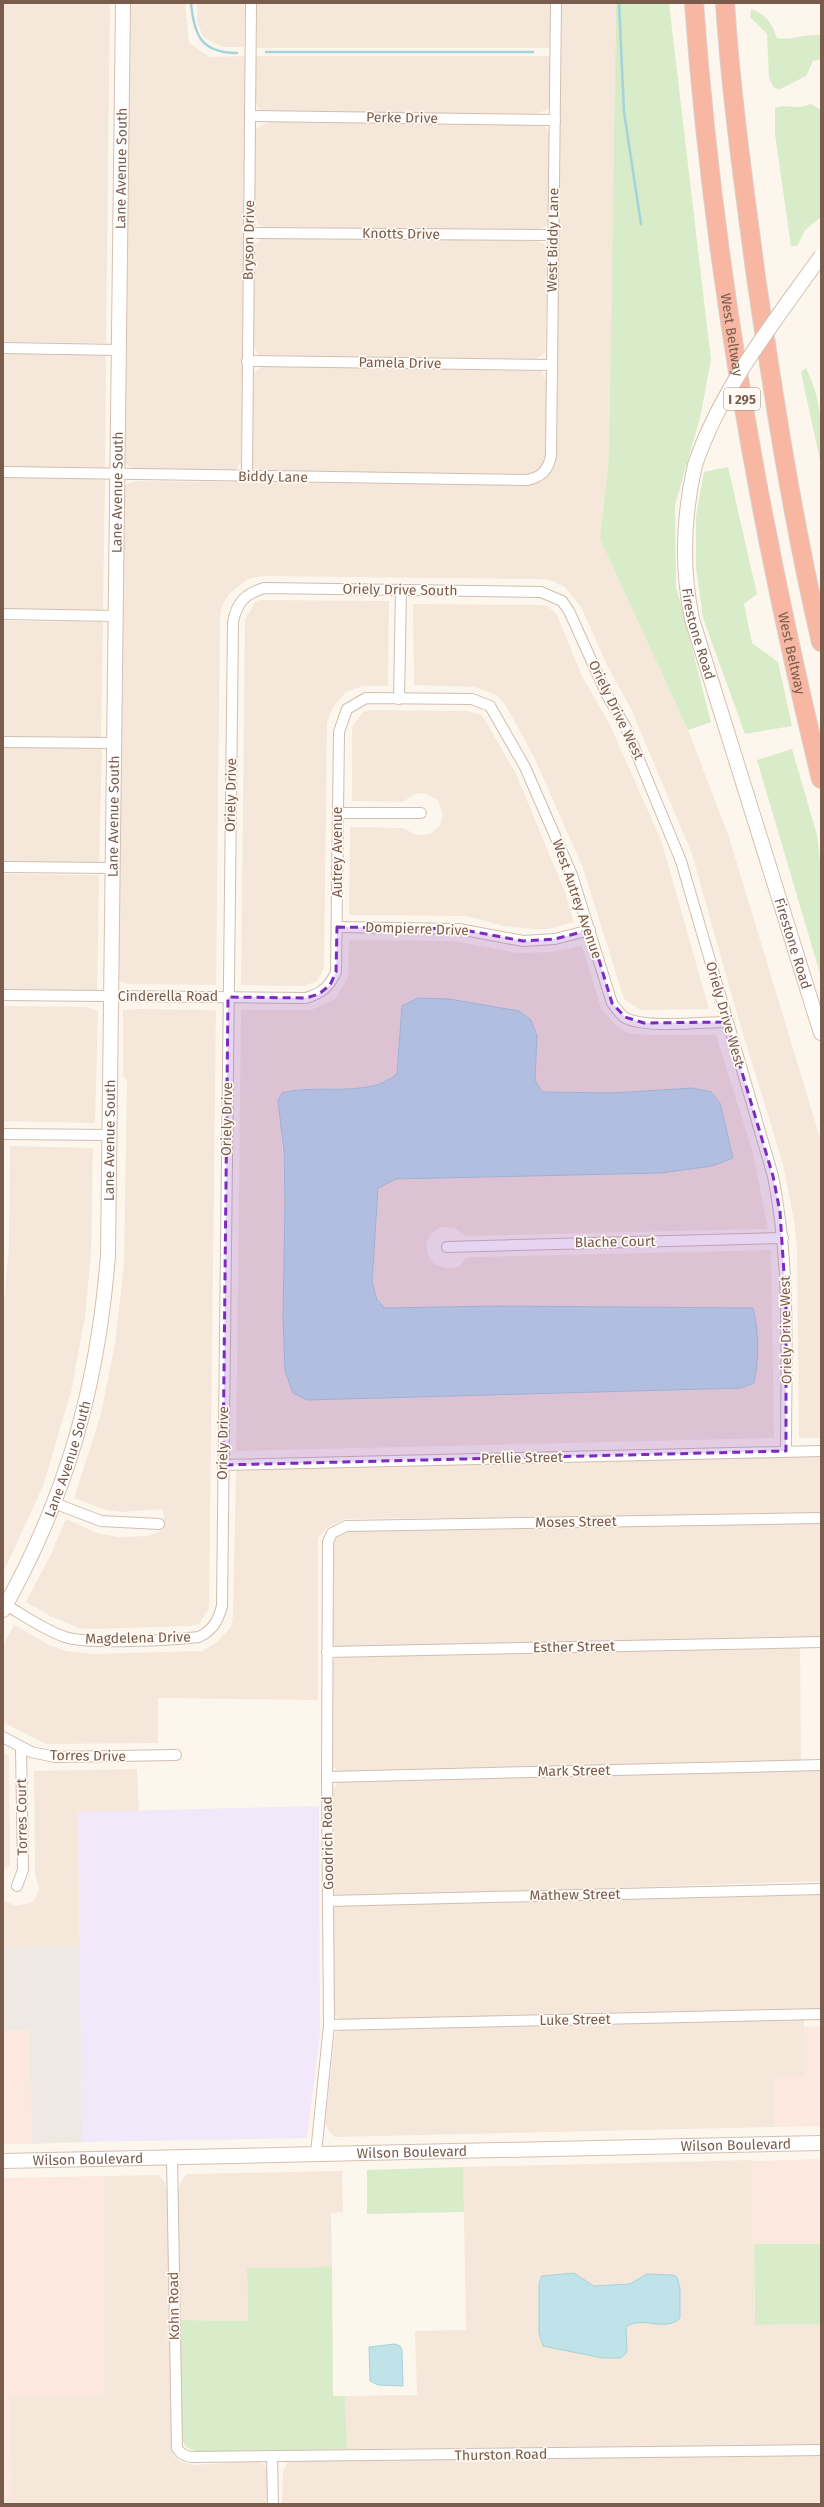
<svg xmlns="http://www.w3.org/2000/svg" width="824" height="2507" viewBox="0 0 824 2507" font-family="'Fira Sans',sans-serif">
  <rect width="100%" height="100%" fill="#fdf6ec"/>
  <g fill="#f5e8da" fill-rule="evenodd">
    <path d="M3 3H110L106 343 3 342Z"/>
    <path d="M129 3H185L189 43 210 57 245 56 241 462 236 469 230 471 136 470 125 464 123 458Z"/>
    <path d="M197 3H245L244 47H223L203 37 197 21Z"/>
    <rect x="257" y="3" width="293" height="45"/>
    <path d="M616 3 609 455 600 539 688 730 729 837 821 1141V1438H799L797 1247 794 1221 783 1164 737 1014 692 854 631 709 607 665 581 607 565 587 553 581 541 579 261 576 248 579 229 594 222 606 220 617 216 985 128 984 117 980 123 491 125 485 135 481 530 485 547 477 556 460 562 4Z"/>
    <path d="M256 56H550V103L547 110 534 114 264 111 259 109 255 100Z"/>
    <path d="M269 122 537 125 545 127 549 132 550 139 549 220 546 226 536 230 266 227 259 225 254 215 255 134 257 128Z"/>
    <path d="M265 237 536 241 543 243 547 247 548 253 545 353 536 359 258 355 253 344 254 252 255 244Z"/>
    <path d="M3 354 106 355 105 468 3 467Z"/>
    <path d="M264 366 541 371 547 381 545 459 542 467 528 475 260 472 254 468 252 462 253 378 254 372Z"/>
    <path d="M3 478 105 479 103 610 3 609Z"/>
    <path d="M260 600 389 601 388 686H363L346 692 333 707 327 723 324 968 317 981 304 986 241 985 245 620 255 602Z"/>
    <path d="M413 604 542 605 549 607 557 615 582 676 611 727 661 840 709 1009 641 1010 624 999 583 868 534 757 506 706 496 695 475 687 414 685Z"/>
    <path d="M3 621 103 622 101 737 3 736Z"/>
    <path d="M371 710 467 711 482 715 516 774 565 892 574 922 548 929H533L503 926 467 916 349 915 350 827 403 828 416 835 430 834 440 825 443 816 438 800 424 793 414 794 403 802 352 801V727L363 712Z"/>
    <path d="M3 747 102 748 99 864 3 863Z"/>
    <path d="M3 874 99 875 97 991 3 989Z"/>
    <path d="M349 940 454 941 517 953 550 952 582 946 601 1008 617 1027 628 1033 648 1035H716L753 1153 768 1229 466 1236 455 1228 440 1227 431 1234 426 1244 428 1255 434 1264 446 1268 458 1267 466 1258 473 1257 771 1250 774 1438 236 1451 241 1010H311L335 999 348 977ZM418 998 449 999 519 1011 531 1020 537 1036 535 1080 542 1092 614 1093 692 1088 712 1166 661 1173 396 1179 378 1187 372 1282 377 1300 385 1308 497 1306 752 1308 754 1383 741 1388 307 1400 285 1370 283 1318 285 1203 281 1130 297 1089 361 1088 389 1080 397 1074 402 1006Z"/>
    <path d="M3 1006 87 1007 98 1011 95 1123 3 1121Z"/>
    <path d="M140 1009 216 1010 209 1608 200 1623 191 1626 89 1629 79 1628 52 1617 26 1602 51 1554 66 1519 97 1533 118 1537 147 1536 164 1530 163 1509 122 1512 106 1510 74 1498 101 1414 115 1344 124 1264 127 1080 123 1076V1010Z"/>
    <path d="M10 1146 93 1148 91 1253 85 1317 71 1392 43 1486 3 1573V1312L9 1246Z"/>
    <path d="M821 1456V1515L345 1519 329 1526 318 1538V1700L158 1698V1743L46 1744 3 1722V1645L14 1625 49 1645 66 1651 93 1654 203 1651 217 1642 231 1627 233 1616 236 1469Z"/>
    <path d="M821 1521V1638L338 1649 331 1641 332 1543 334 1538 350 1529Z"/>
    <path d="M800 1645 801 1762 340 1773 332 1765V1664L335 1658 342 1656Z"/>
    <path d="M3 1752 9 1756 10 1861V1866L3 1870Z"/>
    <path d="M137 1769 139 1811 78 1812 80 1945 3 1947V1900L16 1906 30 1903 35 1899 39 1889 35 1873 34 1771Z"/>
    <path d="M821 1769V1881L341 1897 335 1895 333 1892V1789L339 1781Z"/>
    <path d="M821 1894V2010L342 2021 334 2015 333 1912 335 1907 340 1905Z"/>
    <path d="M804 2018V2077L774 2078 775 2127 335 2137 329 2131 325 2123 335 2035 339 2029Z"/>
    <path d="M752 2160 755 2325 821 2324V2445L347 2449 345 2396 417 2395 415 2331 466 2330 463 2167Z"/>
    <path d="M342 2171 343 2212 331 2213 332 2267 247 2268 248 2321 181 2320 177 2194 181 2181 187 2174Z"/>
    <path d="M158 2175 165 2182 168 2194 172 2448 174 2456 181 2462 193 2465 257 2461 264 2464 267 2470 268 2504H3V2497L11 2496 9 2396H104V2176Z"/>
    <path d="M821 2455V2504H282L283 2471 288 2461Z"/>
  </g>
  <g fill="#fde8e0">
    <path d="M821 2026V2126L775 2127 774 2077H804V2027Z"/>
    <path d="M29 2030 32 2144H3V2031Z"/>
    <path d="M821 2159V2244H754L752 2161Z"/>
    <path d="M104 2176V2396H9L11 2497H3V2178Z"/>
  </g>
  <path fill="#efe9e4" d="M80 1945 82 2142 32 2144 29 2030 3 2031V1947Z"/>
  <path fill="#f3e8fa" d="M319 1806 320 2034 307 2138 82 2142 78 1812Z"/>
  <g fill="#d8ecc9">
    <path d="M616 3H669L711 360 700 418 675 505 676 586 711 722 688 730 600 539 609 455Z"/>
    <path d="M751 9C766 14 772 24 777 38 791 41 806 33 821 35V59L813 61 806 76 780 89 774 88 769 78 767 34 750 17Z"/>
    <path d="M811 104 821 110V217L805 230 797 246H791L775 134V108C790 103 795 111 811 104Z"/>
    <path d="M806 368C823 404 821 426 821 465L801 372Z"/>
    <path d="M728 467 757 594 744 604 752 643 778 662 792 726 745 734 703 618 696 567V516L704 472Z"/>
    <path d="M792 749 817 835 821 870V977L757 760Z"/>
    <path d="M463 2167 464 2212 367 2214V2170Z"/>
    <path d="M754 2244H821V2324L755 2325Z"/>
    <path d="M332 2267 333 2396H345L347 2449 197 2452 186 2447 181 2437V2320L248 2321 247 2268Z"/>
  </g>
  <g fill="#bfe3e8" stroke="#a5d3da">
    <path d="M418 998 449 999 519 1011 531 1020 537 1036 535 1080 542 1092 614 1093 692 1088 711 1092 720 1103 733 1158 712 1166 661 1173 396 1179 378 1188 372 1282 377 1300 385 1308 497 1306 753 1308C759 1330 759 1361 754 1383L741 1388 307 1400 293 1393 285 1371 283 1318 285 1203 284 1152 278 1101 282 1093C317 1083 367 1099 397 1074L402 1006Z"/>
    <path d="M574 2273 594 2286 630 2284 647 2274 673 2275 677 2277 680 2288V2318C666 2333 641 2315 626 2327L627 2352 621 2358H603L543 2346 539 2333V2283L542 2276Z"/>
    <path d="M395 2344 400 2346 402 2350 403 2386 378 2385 370 2381 369 2347Z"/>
  </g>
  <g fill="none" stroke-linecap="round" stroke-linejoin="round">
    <g stroke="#a5d3da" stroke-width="2.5">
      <path d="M191 3C194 35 201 53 237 53"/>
      <path d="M619 3 624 112 641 224"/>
      <path d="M266 52H533"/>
    </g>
    <defs>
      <g id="street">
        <path d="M250 116 555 120"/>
        <path d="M249 233 553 235"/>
        <path d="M3 348 119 350"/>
        <path d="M247 361 552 365"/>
        <path d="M3 472 527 480C542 477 548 470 551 456L556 3"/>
        <path d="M247 476 251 3"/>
        <path d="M3 614 116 616"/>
        <path d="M399 699 401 590"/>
        <path d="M3 742 114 743"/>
        <path d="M338 813H421"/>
        <path d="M3 867 113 868"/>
        <path d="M337 927 459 929 523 941 555 939 590 930"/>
        <path d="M3 995 306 998C322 993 329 987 336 972L339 732 347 709 366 698 472 699 490 706 525 767 572 875 612 1003C616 1008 619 1013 624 1017 642 1029 703 1022 727 1022"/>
        <path d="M3 1134 110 1135"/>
        <path d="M447 1247 783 1238"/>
        <path d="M223 1465 821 1451"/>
        <path d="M54 1503 101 1521 159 1524"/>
        <path d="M6 1605C25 1616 44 1630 65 1637 90 1645 171 1640 199 1637 213 1630 218 1621 222 1606L233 622C237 602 245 594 264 588L541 592 562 601 569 611 607 695 626 728 681 861 773 1176C791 1266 786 1360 786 1451"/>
        <path d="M327 1652 821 1642"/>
        <path d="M3 1737 31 1752 55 1757 176 1755"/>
        <path d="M327 1777 821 1765"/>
        <path d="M17 1886 23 1870 21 1747"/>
        <path d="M329 1901 821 1889"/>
        <path d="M329 2025 821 2014"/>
        <path d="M316 2153 329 2025 327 1777 328 1542 332 1533 346 1526 821 1518"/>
        <path d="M172 2157 177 2448 182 2454 190 2457 821 2450"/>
        <path d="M272 2456 273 2504"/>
      </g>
      <g id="secondary">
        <path id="s1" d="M695 465C683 517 681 566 692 619L821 1033"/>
        <path id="s2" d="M3 1610C67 1496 98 1385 108 1255L123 3"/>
        <path id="s3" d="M3 2161 821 2143"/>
      </g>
      <g id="highway">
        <path id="s4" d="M694 3C713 265 759 524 821 779"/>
        <path d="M725 3C731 95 744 186 756 277 774 400 793 522 821 642"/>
      </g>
    </defs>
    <use href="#street" stroke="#d1beb0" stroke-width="12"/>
    <use href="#secondary" stroke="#d6c0b0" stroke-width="16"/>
    <use href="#highway" stroke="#dad1cd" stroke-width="20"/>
    <use href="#street" stroke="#fff" stroke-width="10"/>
    <use href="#secondary" stroke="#fff" stroke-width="14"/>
    <use href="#highway" stroke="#f7b7a3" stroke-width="18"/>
    <defs>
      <path id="secondary-bridge" d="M695 465C721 388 774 322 821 256"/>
    </defs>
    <use href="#secondary-bridge" stroke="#d6c0b0" stroke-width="16" stroke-linecap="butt"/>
    <use href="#secondary-bridge" stroke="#fff" stroke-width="14"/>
  </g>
  <path fill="#7b2cbf" fill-opacity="0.2" stroke="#7b2cbf" stroke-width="3" stroke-dasharray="8 5" stroke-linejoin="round" d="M337 927 459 929 523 941 555 939 590 930 612 1003 625 1017 644 1023 727 1022 773 1176 780 1212 786 1304V1451L223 1465 228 997 306 998 319 994 330 985 336 972Z"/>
  <g text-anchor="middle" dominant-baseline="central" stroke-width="3.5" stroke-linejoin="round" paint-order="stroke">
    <rect fill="#fffaf3" stroke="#a28b7f" stroke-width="1" x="724" y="388" width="36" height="22" rx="3"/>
    <g font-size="13" font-weight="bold" fill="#7a5c4d">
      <text x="742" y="399">I 295</text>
    </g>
    <g font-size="14" fill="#7a5c4d" stroke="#fffaf3">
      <text transform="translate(402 118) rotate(1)">Perke Drive</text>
      <text stroke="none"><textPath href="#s2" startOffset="1460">Lane Avenue South</textPath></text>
      <text transform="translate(401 234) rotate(1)">Knotts Drive</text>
      <text transform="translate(249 240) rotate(-89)">Bryson Drive</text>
      <text transform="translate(553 240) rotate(-89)">West Biddy Lane</text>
      <text stroke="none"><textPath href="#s4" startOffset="334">West Beltway</textPath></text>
      <text transform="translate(400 363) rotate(1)">Pamela Drive</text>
      <text transform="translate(273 477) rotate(1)">Biddy Lane</text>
      <text stroke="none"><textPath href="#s2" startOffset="1136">Lane Avenue South</textPath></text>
      <text transform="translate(400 590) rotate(1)">Oriely Drive South</text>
      <text stroke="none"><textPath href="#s1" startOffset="171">Firestone Road</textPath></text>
      <text stroke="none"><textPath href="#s4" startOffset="658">West Beltway</textPath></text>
      <text transform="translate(616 710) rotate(64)">Oriely Drive West</text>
      <text transform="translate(231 795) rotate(-89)">Oriely Drive</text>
      <text stroke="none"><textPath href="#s2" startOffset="812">Lane Avenue South</textPath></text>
      <text transform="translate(337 852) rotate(-90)">Autrey Avenue</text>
      <text transform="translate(577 899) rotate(71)">West Autrey Avenue</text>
      <text transform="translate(417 929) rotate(2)">Dompierre Drive</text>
      <text stroke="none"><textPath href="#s1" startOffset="495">Firestone Road</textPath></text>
      <text x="168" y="996">Cinderella Road</text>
      <text transform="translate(725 1014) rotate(74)">Oriely Drive West</text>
      <text transform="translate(227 1119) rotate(-89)">Oriely Drive</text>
      <text stroke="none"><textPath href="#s2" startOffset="488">Lane Avenue South</textPath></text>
      <text transform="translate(615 1242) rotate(-1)">Blache Court</text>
      <text transform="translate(786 1330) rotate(-91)">Oriely Drive West</text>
      <text transform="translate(223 1443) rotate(-89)">Oriely Drive</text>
      <text transform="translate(522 1458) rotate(-1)">Prellie Street</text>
      <text stroke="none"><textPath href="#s2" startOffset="165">Lane Avenue South</textPath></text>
      <text transform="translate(576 1522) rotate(-1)">Moses Street</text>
      <text transform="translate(138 1638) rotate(-1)">Magdelena Drive</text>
      <text transform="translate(574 1647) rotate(-1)">Esther Street</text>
      <text transform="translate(88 1756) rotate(1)">Torres Drive</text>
      <text transform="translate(574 1771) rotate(-1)">Mark Street</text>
      <text transform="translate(22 1817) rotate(-91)">Torres Court</text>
      <text transform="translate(328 1843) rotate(-91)">Goodrich Road</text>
      <text transform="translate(575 1895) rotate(-1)">Mathew Street</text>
      <text transform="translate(575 2020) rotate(-1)">Luke Street</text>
      <text stroke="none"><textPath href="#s3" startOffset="733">Wilson Boulevard</textPath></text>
      <text stroke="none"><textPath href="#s3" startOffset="409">Wilson Boulevard</textPath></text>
      <text stroke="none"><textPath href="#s3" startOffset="85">Wilson Boulevard</textPath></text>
      <text transform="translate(174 2306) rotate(-91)">Kohn Road</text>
      <text transform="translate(501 2455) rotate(-1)">Thurston Road</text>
    </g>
  </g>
  <rect width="824" height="2507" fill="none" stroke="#7a5c4d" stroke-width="8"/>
</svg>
